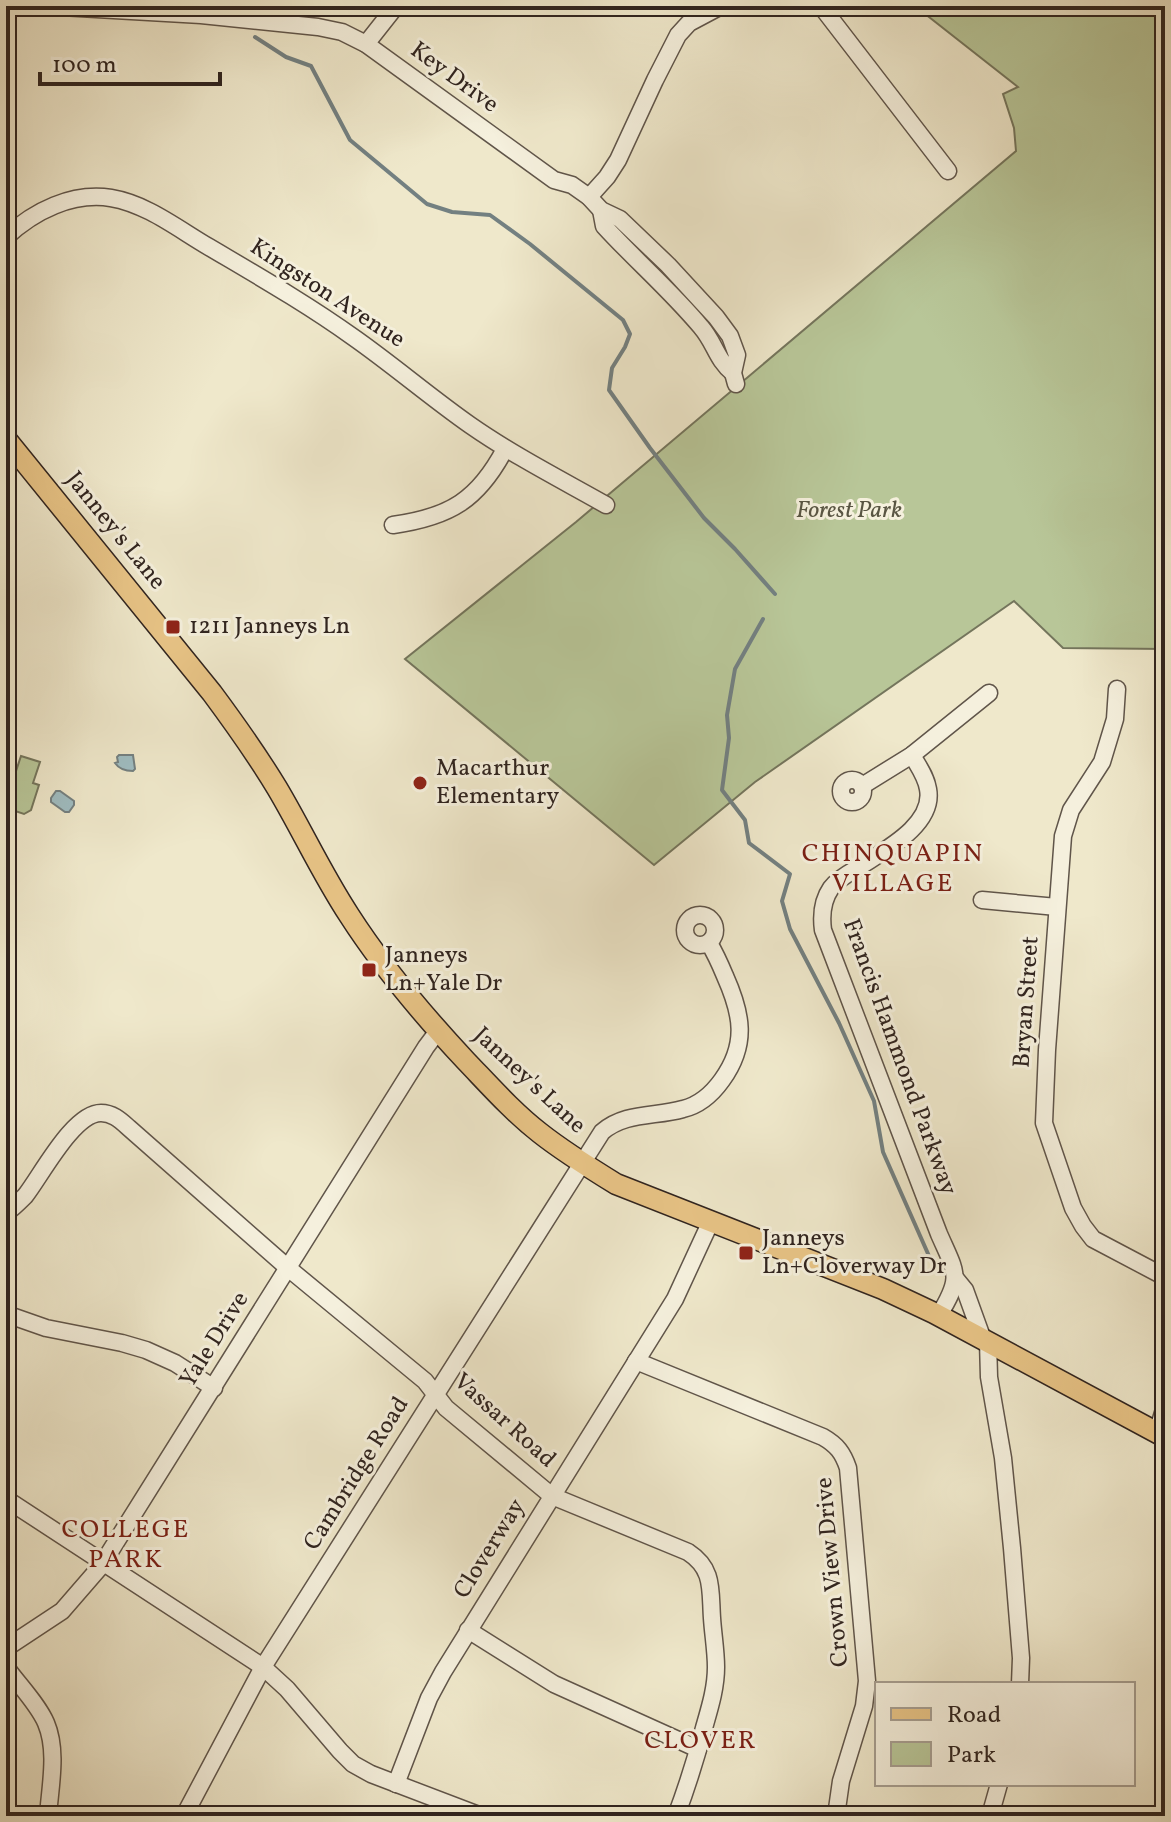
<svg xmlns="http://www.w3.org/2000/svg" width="1171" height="1822" viewBox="0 0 1171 1822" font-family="Vollkorn,serif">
  <rect width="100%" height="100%" fill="#efe8cb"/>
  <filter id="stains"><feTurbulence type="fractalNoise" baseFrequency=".0025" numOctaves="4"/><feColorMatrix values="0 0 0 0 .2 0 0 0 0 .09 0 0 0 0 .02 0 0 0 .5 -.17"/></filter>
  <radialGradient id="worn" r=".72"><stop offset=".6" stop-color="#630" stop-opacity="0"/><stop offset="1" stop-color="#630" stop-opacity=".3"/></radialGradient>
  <g fill="#b8c698" stroke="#74755c" stroke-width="2">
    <path d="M915 6H1165V649L1063 648 1014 601 755 782 654 865 405 659 576 522 1016 151 1014 128 1003 94 1018 87Z"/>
    <path d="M21 756 40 762 33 783 39 785 31 810 24 814 6 808V782L8 776 14 777Z"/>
  </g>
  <g fill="#9fbdc2" stroke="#738081" stroke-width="2">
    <path d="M119 755H133L135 769 133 771C126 771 119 769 115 763L118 762 117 757Z"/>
    <path d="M56 791H60L74 801V805L69 812H65L51 802V798Z"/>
  </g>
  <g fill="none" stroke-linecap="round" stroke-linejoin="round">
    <g stroke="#738081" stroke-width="4">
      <path d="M255 37 286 57 311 66 350 140 427 204 452 212 490 215 530 244 623 320 630 334 625 347 612 368 609 390 650 448 704 518 735 549 775 594"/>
      <path d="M763 619 735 669 727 715 729 738 722 790 745 820 749 843 790 874 782 901 790 929 839 1023 874 1101 883 1152 929 1256"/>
    </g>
    <defs>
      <g id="minor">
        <path d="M44 6 201 15 318 27 342 32 366 44 554 180 572 185 589 197 601 210 620 219 668 265 716 317 730 336 737 355 733 373 736 384"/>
        <path d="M821 6 948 171"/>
        <path d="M366 44 396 6"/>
        <path d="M589 197 607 177 618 160 655 80 678 35 689 23 721 6"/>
        <path d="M601 210 604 226C635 260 671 291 701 327 715 343 716 359 733 373"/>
        <path d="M6 237C34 211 72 192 111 198 147 204 178 229 209 247 258 276 307 304 353 337 393 365 430 397 470 425 513 455 560 479 606 505"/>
        <path d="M393 525C450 517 478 500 505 449"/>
        <path d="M1117 689 1115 719 1102 762 1071 810 1063 836 1047 1050 1044 1123 1073 1208 1083 1226 1093 1239 1165 1277"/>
        <path d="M912 755C918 766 926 776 928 789 935 826 881 852 856 869 847 874 837 880 831 888 822 901 821 915 823 930L939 1234C956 1273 963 1276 939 1315"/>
        <circle cx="852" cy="791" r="11"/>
        <path d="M862 786 912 755 989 693"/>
        <path d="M982 900 1057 907"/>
        <circle cx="700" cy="930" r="15"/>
        <path d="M6 1213C13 1208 19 1202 25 1196 41 1176 73 1113 101 1113 113 1113 121 1121 129 1128L288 1268 425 1381 446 1408 552 1496 688 1552C714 1569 710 1589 712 1618 713 1634 716 1651 716 1667 716 1688 710 1707 704 1728 696 1758 687 1787 676 1816"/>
        <path d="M956 1279 965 1290 982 1337"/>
        <path d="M6 1314 46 1328 122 1343 146 1350 175 1363 214 1388"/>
        <path d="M988 1341 989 1377 1003 1458 1012 1548 1021 1658 1020 1684"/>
        <path d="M636 1361 823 1437C837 1445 843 1453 848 1468L867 1681 864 1706 841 1781 836 1816"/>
        <path d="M1157 1433 1165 1406"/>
        <path d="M6 1499 263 1667 287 1689 340 1751 353 1764 371 1774 481 1816"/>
        <path d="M468 1630 554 1684 698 1749"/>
        <path d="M6 1648 62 1611 101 1566 426 1047 438 1031"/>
        <path d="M6 1667C18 1684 38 1704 46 1723 58 1751 50 1787 48 1816"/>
        <path d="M396 1784 429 1698 443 1672 675 1299 711 1221"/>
        <path d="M184 1816 263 1667 602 1132C625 1112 655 1117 683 1109 700 1105 712 1094 722 1080 748 1044 742 1014 725 976 720 964 715 953 709 943"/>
        <path d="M990 1816 999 1784"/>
        <path d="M1163 1816 1165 1809"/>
      </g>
      <path id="major" d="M6 439 212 693C235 724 257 755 277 788 302 830 322 874 349 915 383 968 423 1015 466 1061 490 1086 513 1112 540 1133 564 1152 590 1168 616 1184L883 1289 934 1313 1165 1437"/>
    </defs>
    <use href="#minor" stroke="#60554a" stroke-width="19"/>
    <use href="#major" stroke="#30241f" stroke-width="23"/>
    <use href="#minor" stroke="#f5f0dd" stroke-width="16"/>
    <use href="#major" stroke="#e8c486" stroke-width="20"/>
  </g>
  <g fill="#8f2418" stroke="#f5f0dd" stroke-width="3">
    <rect x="165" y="619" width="16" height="16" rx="4"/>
    <circle cx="420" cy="783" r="8"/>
    <rect x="361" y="962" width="16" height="16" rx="4"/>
    <rect x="738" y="1245" width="16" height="16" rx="4"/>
  </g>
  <g text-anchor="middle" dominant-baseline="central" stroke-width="6" stroke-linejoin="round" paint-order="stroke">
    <g font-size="24" fill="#30241f" stroke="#f5f0dd">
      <text transform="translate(454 78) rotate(36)">Key Drive</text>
      <text transform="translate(327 294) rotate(33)">Kingston Avenue</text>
      <text transform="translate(115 531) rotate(51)">Janney's Lane</text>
      <text transform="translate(1027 1002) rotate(-86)">Bryan Street</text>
      <text transform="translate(899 1057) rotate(70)">Francis Hammond Parkway</text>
      <text transform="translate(529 1081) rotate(43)">Janney's Lane</text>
      <text transform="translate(215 1340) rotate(-58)">Yale Drive</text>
      <text transform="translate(504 1421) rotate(42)">Vassar Road</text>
      <text transform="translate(357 1474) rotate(-58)">Cambridge Road</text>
      <text transform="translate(490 1549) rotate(-58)">Cloverway</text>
      <text transform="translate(833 1572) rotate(-95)">Crown View Drive</text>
    </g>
    <g font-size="24" font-style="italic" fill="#595543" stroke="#f5f0dd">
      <text x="849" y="511">Forest Park</text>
    </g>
    <g font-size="24" fill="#30241f" stroke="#f5f0dd" text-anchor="start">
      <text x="189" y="627">1211 Janneys Ln</text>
      <text x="436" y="769">Macarthur<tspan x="436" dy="28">Elementary</tspan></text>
      <text x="385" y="956">Janneys<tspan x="385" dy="28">Ln+Yale Dr</tspan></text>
      <text x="762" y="1239">Janneys<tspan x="762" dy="28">Ln+Cloverway Dr</tspan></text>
    </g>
    <g font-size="26" letter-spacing="2" fill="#7a1f14" stroke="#f5f0dd">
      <text x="893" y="854">CHINQUAPIN<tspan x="893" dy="30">VILLAGE</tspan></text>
      <text x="126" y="1530">COLLEGE<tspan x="126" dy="30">PARK</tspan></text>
      <text x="701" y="1741">CLOVER</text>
    </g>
  </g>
  <rect width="1171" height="1822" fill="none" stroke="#efe8cb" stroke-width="32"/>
  <rect x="8" y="8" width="1155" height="1806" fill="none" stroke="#30241f" stroke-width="4"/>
  <rect x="16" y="16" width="1139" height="1790" fill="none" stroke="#30241f" stroke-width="2"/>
  <rect x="875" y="1682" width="260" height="104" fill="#f5f0dd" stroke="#a69e91" stroke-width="2"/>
  <rect x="891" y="1708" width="40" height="12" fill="#e8c486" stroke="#a69e91" stroke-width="2"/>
  <text x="947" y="1722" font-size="24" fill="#30241f">Road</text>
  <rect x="891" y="1742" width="40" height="24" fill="#b8c698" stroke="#a69e91" stroke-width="2"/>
  <text x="947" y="1762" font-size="24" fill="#30241f">Park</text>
  <path d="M40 72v12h180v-12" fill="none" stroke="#30241f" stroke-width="4"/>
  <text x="52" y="72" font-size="24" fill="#30241f" stroke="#f5f0dd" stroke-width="6" paint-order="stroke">100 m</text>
  <rect width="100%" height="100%" filter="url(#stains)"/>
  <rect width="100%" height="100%" fill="url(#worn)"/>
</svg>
